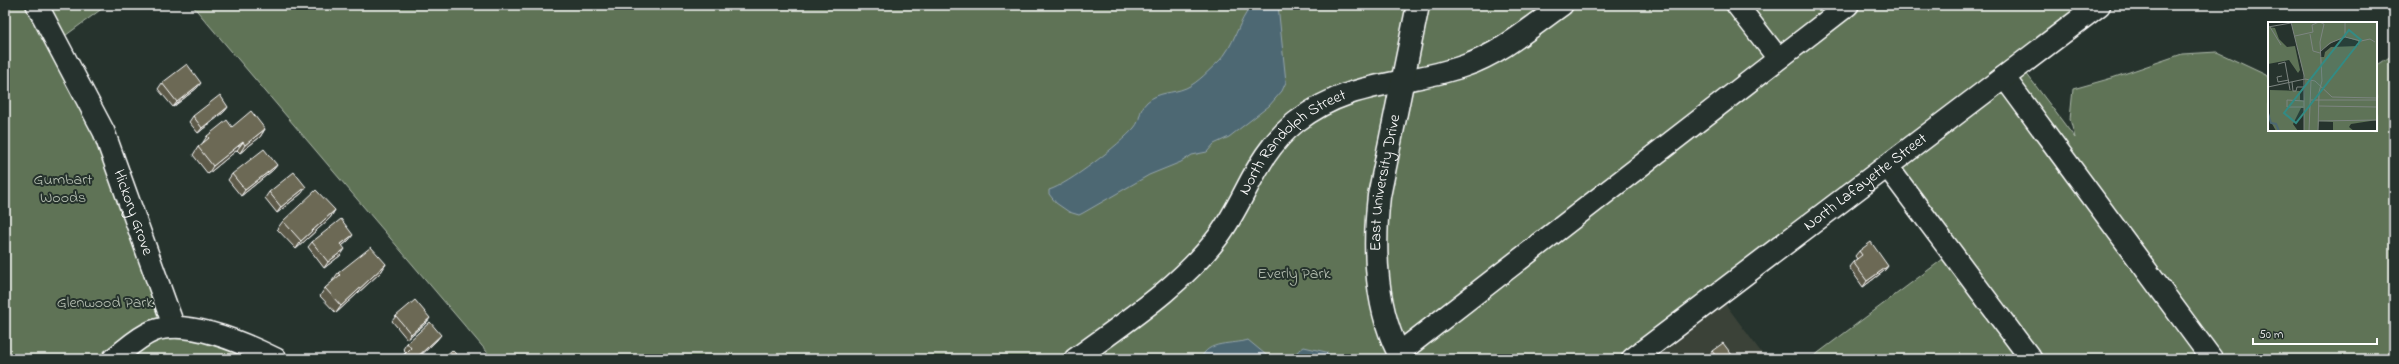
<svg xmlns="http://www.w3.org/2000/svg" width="2399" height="364" viewBox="0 0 2399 364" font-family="'Indie Flower',sans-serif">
  <rect width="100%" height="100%" fill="#26332d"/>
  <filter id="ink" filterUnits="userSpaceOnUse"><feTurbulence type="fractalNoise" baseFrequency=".025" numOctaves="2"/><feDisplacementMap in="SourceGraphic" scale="8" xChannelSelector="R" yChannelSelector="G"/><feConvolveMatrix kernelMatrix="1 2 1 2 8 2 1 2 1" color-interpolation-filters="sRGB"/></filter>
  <g filter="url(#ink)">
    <path fill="#3b4339" d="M1718 294 1766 359H1633Z"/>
    <g fill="#5e7357" stroke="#aeb9ab">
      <path d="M5 5H107L58 41 174 327 276 359H5Z"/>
      <path d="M192 5H2099L2020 65 2075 138 2070 119 2073 89 2112 78 2182 54 2217 52 2266 75 2269 79V130H2376V66L2394 54V359H1810L1951 253 1887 166 1633 359H493Z"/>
    </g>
    <g fill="#4d6873" stroke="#94a4ab">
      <path d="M1252 5H1278L1286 82 1282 91 1269 106 1229 137 1214 144 1207 152 1192 155 1181 162 1149 175 1083 213 1079 215 1069 212 1056 203 1049 194V190C1069 184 1120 144 1134 128 1142 119 1137 112 1147 102 1159 91 1172 94 1186 88 1199 82 1208 71 1219 61 1234 47 1238 21 1252 5Z"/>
      <path d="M1248 340 1271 359H1201C1207 340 1233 345 1248 340Z"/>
      <path d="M1304 347 1326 352 1336 359H1287Z"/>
    </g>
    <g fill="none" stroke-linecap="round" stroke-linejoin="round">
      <defs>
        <g id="minor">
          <path id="s1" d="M37 5 104 132 174 327"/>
          <path d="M1737 5 1778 58"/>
          <path d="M2004 77 2212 359"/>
          <path d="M1887 166 2031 359"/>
          <path d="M1399 353 1848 5"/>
          <path d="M113 359C125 350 138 337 153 331 187 318 244 343 276 359"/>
          <path id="s2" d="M1075 359C1125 322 1180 287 1218 237 1247 198 1255 155 1296 122 1351 79 1403 87 1464 66 1500 54 1531 27 1562 5"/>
        </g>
        <g id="major">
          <path id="s3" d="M1402 359C1375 312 1373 249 1379 196L1418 5"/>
        </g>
        <g id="highway">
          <path id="s4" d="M1633 359 2099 5"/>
        </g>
      </defs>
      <use href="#minor" stroke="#fff" stroke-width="24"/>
      <use href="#major" stroke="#fff" stroke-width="25"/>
      <use href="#highway" stroke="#fff" stroke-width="25"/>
      <use href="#minor" stroke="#26332d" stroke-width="21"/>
      <use href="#major" stroke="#26332d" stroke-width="22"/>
      <use href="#highway" stroke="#26332d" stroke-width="22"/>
    </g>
    <g fill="#5d5a49" stroke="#fff">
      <path d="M162 83 197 88 173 107 158 89Z"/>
      <path d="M228 107 224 112 198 133 189 122 193 116Z"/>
      <path d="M232 127 265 129 260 137 240 153 237 150 208 174 193 155 198 147 202 144 207 136Z"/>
      <path d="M277 165 273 170 241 196 228 180 232 174Z"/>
      <path d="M269 192 302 193 277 213 265 198Z"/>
      <path d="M335 210 330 218 296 249 277 229 283 221Z"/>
      <path d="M349 240 342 246 341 255 324 268 308 247 312 242Z"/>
      <path d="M1859 251 1888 266 1884 271 1863 287 1849 267 1853 262 1857 259 1855 256Z"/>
      <path d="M386 264 381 272 336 313 320 296 325 288 333 282 332 281 338 273Z"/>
      <path d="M396 316 430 318 426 323 407 339 392 321Z"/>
      <path d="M437 340 417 359H400L406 352 403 349 407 343Z"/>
      <path d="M1712 351 1735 359H1707Z"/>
    </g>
    <g fill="#4c4a3c" stroke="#fff">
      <path d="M201 83 197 88 173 107 177 102Z"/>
      <path d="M228 107 224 112 198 133 202 128Z"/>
      <path d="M265 129 260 137 240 153 245 145Z"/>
      <path d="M243 142 237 150 208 174 213 166Z"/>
      <path d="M277 165 273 170 241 196 245 190Z"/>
      <path d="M306 187 302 193 277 213 281 207Z"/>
      <path d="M335 210 330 218 296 249 301 241Z"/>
      <path d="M353 235 349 240 337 250 341 244Z"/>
      <path d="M345 249 341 255 324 268 328 262Z"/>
      <path d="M386 264 381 272 336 313 341 306Z"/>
      <path d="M1888 266 1884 271 1863 287 1867 281Z"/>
      <path d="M430 318 426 323 407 339 411 334Z"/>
      <path d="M441 335 437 340 417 359H415Z"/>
    </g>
    <g fill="#6c6955" stroke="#fff">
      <path d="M187 64 201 83 177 102 162 83Z"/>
      <path d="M220 95 228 107 202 128 193 116Z"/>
      <path d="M251 111 265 129 245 145 243 142 213 166 198 147 209 138 207 136 227 120 232 127Z"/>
      <path d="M264 149 277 165 245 190 232 174Z"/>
      <path d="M294 172 306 187 281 207 269 192Z"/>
      <path d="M316 190 335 210 301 241 283 221Z"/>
      <path d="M341 219 353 235 341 244 345 249 328 262 312 242Z"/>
      <path d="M1871 242 1888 266 1867 281 1853 262 1862 255 1859 251Z"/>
      <path d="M371 247 386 264 341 306 325 288 340 275 338 273Z"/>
      <path d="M415 300 430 318 411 334 396 316Z"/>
      <path d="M430 322 441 335 415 359H402L401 358 411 348 407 343Z"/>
      <path d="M1723 343 1735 359H1718L1712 351Z"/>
      <path d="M452 350 461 359H442Z"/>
    </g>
  </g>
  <g text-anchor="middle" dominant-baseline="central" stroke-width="4" stroke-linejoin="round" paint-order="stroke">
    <g font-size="16" fill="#fff" stroke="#26332d">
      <text stroke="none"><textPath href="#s2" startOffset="312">North Randolph Street</textPath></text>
      <text stroke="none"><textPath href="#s4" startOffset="292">North Lafayette Street</textPath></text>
      <text stroke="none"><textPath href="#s3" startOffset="181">East University Drive</textPath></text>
      <text stroke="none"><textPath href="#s1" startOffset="229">Hickory Grove</textPath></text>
    </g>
    <g font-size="16" fill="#b7c0b3" stroke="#26332d">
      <text x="63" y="180">Gumbart<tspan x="63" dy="18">Woods</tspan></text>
      <text x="1294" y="274">Everly Park</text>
      <text x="105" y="303">Glenwood Park</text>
    </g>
  </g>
  <g transform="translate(2268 22)">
    <rect width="109" height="109" fill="#26332d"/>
    <path d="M23 0H109V98L83 102 81 105 86 109H65V100L51 99 50 109H36V86H33L25 102 30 109H8L2 98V68L32 69V78L36 79 37 58ZM77 15 90 19V24L63 25 57 30 56 35H52V29L65 20ZM0 5 7 6 11 17 19 25 27 24 32 48 30 51 21 38 0 42Z" fill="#5e7357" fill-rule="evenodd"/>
    <path fill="none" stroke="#4d6873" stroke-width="2" d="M0 91 3 101 8 102 11 109"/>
    <path fill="none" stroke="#7d8581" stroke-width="1" d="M23 0 36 53V109M0 5 23 1M2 5 13 23M42 12 45 29 52 31M27 14 45 10 44 3 51 0 56 2 52 20 54 59 51 70 50 109M77 15 93 19 102 17 107 20M77 15V0M53 29 62 21 77 15M10 42 17 40 22 68M14 54 9 55 10 60 21 58M37 57 47 59 64 75 109 76M24 60 25 69H28L29 65H36M0 65 37 57M43 78H109M51 84 109 85M35 85H19V78L36 79M50 99 109 98M41 109 43 58"/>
    <path fill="#338b84" fill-opacity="0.15" stroke="#338b84" stroke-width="2" d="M81 8 93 18 28 101 16 91Z"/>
    <rect width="109" height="109" fill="none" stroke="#fff" stroke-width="2"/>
  </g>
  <rect width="2399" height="364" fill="none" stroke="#26332d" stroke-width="20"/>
  <rect x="10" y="10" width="2379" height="344" fill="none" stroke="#fff" stroke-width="1.5" filter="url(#ink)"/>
  <path d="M2253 338v6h124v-6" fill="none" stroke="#ffffff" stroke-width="2"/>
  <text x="2259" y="338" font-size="12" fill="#ffffff" stroke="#26332d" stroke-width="3" paint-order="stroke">50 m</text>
</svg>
